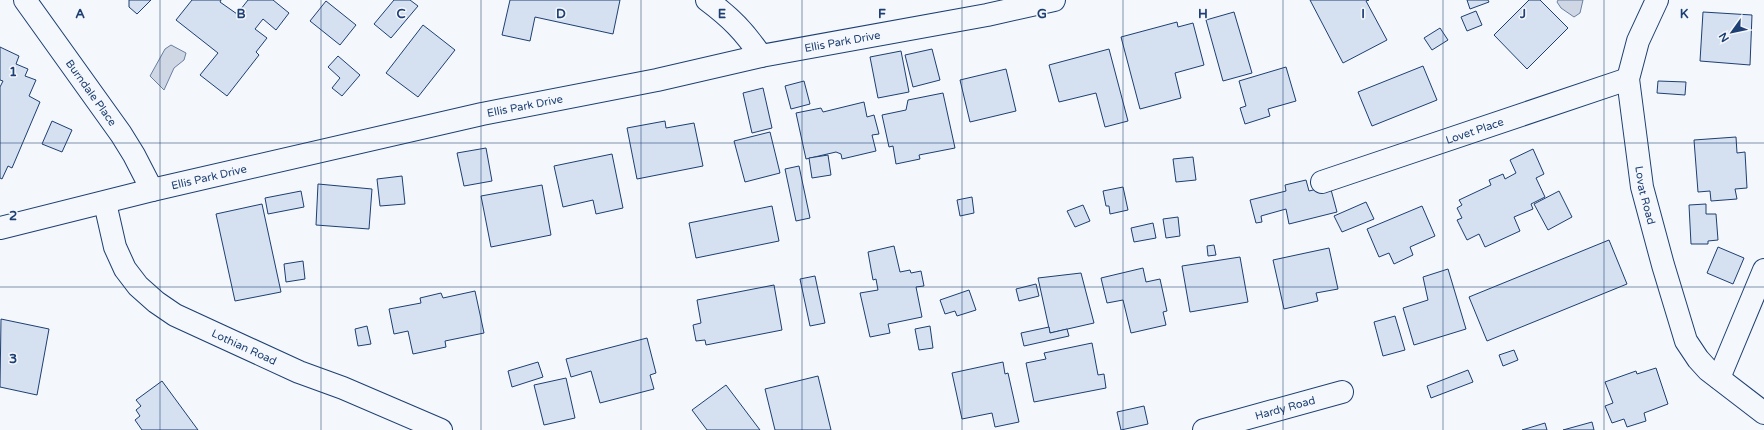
<svg xmlns="http://www.w3.org/2000/svg" width="1764" height="430" viewBox="0 0 1764 430" font-family="'Varela Round',sans-serif">
  <rect width="100%" height="100%" fill="#f4f7fb"/>
  <g fill="#cfd7e4" stroke="#687fa3">
    <path d="M1558 0H1583L1580 13 1574 17 1561 8 1557 2Z"/>
    <path d="M171 45 186 53 184 60 174 68 164 90 150 76 165 49Z"/>
  </g>
  <g fill="#d5e0f0" stroke="#1d3f73">
    <path d="M129 0H151L137 14 129 7Z"/>
    <path d="M192 0H221L220 2 237 14 248 0H273L289 13 276 30 263 19 255 29 267 38 256 52 259 55 227 96 200 75 218 53 176 20Z"/>
    <path d="M394 0H410L418 6 391 38 374 24Z"/>
    <path d="M510 0H620L613 34 535 17 530 41 502 35Z"/>
    <path d="M1310 0H1369L1366 1 1387 40 1343 63Z"/>
    <path d="M1467 0H1488L1489 2 1470 9Z"/>
    <path d="M1529 0H1540L1568 28 1527 69 1494 35Z"/>
    <path d="M326 1 356 25 340 45 310 21Z"/>
    <path d="M1476 11 1482 25 1467 31 1461 17Z"/>
    <path d="M1234 12 1252 73 1223 81 1206 20Z"/>
    <path d="M1703 12 1752 15 1750 65 1700 61Z"/>
    <path d="M1177 22 1178 27 1193 23 1204 65 1175 73 1181 98 1140 109 1121 37Z"/>
    <path d="M423 25 455 50 418 97 386 73Z"/>
    <path d="M1440 28 1448 40 1432 50 1424 38Z"/>
    <path d="M0 47 19 56 16 64 28 69 25 76 36 80 29 96 40 102 12 168 8 166 2 179 0 178V87L3 81 0 80Z"/>
    <path d="M932 49 940 80 913 87 905 55Z"/>
    <path d="M1109 49 1128 121 1105 127 1096 93 1059 102 1049 65Z"/>
    <path d="M901 51 909 92 878 98 870 57Z"/>
    <path d="M338 56 360 75 342 96 332 88 340 78 328 67Z"/>
    <path d="M1423 66 1437 100 1372 126 1358 92Z"/>
    <path d="M1286 67 1296 101 1268 109 1270 116 1245 124 1240 108 1246 106 1239 81Z"/>
    <path d="M1006 69 1016 111 970 122 960 80Z"/>
    <path d="M804 81 810 104 791 109 785 86Z"/>
    <path d="M1658 81 1686 82 1685 95 1657 93Z"/>
    <path d="M763 88 772 128 752 133 743 93Z"/>
    <path d="M943 93 955 148 919 155 920 159 896 164 893 146 889 147 882 115 906 110 908 100Z"/>
    <path d="M864 102 867 117 874 115 879 134 872 135 876 151 842 159 841 154 836 152 806 159 796 113 821 108 823 112Z"/>
    <path d="M52 121 72 130 62 152 42 144Z"/>
    <path d="M665 121 666 128 694 123 703 166 637 179 627 128Z"/>
    <path d="M770 132 780 173 745 182 734 141Z"/>
    <path d="M1736 137 1737 153 1745 152 1747 188 1735 189 1737 199 1711 201 1710 191 1698 192 1694 140Z"/>
    <path d="M486 148 492 181 464 186 457 153Z"/>
    <path d="M1533 149 1544 174 1536 178 1545 197 1531 204 1533 209 1514 217 1520 231 1485 247 1479 234 1467 240 1457 220 1462 218 1457 208 1462 205 1459 200 1491 185 1489 180 1503 174 1505 179 1516 173 1510 160Z"/>
    <path d="M612 154 623 208 596 214 593 200 563 207 554 166Z"/>
    <path d="M828 155 831 175 812 178 809 158Z"/>
    <path d="M1193 157 1196 180 1176 182 1173 159Z"/>
    <path d="M799 166 810 218 796 221 785 169Z"/>
    <path d="M402 176 405 204 380 206 377 179Z"/>
    <path d="M1306 180 1309 191 1330 186 1337 212 1289 224 1286 209 1261 216 1262 222 1256 223 1250 200 1286 191 1285 185Z"/>
    <path d="M318 184 372 189 369 229 316 225Z"/>
    <path d="M542 185 551 235 491 247 481 196Z"/>
    <path d="M1123 187 1128 210 1110 214 1109 206H1106L1103 191Z"/>
    <path d="M301 191 304 207 268 214 265 198Z"/>
    <path d="M1559 191 1572 217 1548 230 1534 204Z"/>
    <path d="M972 197 974 213 960 216 957 200Z"/>
    <path d="M1366 202 1374 219 1342 232 1334 216Z"/>
    <path d="M262 204 281 292 235 301 216 214Z"/>
    <path d="M1706 204V214H1716L1718 240 1708 241V244H1691L1689 205Z"/>
    <path d="M1083 205 1090 221 1075 227 1067 211Z"/>
    <path d="M772 206 779 241 696 258 689 223Z"/>
    <path d="M1422 206 1435 236 1410 247 1413 255 1394 264 1389 253 1379 257 1367 229Z"/>
    <path d="M1178 217 1180 236 1166 238 1163 219Z"/>
    <path d="M1153 223 1156 238 1134 242 1131 228Z"/>
    <path d="M1609 240 1627 284 1487 341 1469 297Z"/>
    <path d="M1214 245 1216 255 1208 256 1207 246Z"/>
    <path d="M894 246 900 272 910 270 911 273 921 271 924 286 916 287 922 317 888 324 890 333 870 337 860 293 878 290 876 279 873 280 868 252Z"/>
    <path d="M1718 247 1744 258 1733 284 1707 273Z"/>
    <path d="M1329 248 1338 289 1316 293 1318 301 1284 309 1273 260Z"/>
    <path d="M1240 257 1248 302 1190 312 1182 266Z"/>
    <path d="M303 261 305 279 286 282 284 264Z"/>
    <path d="M1143 268 1146 282 1160 279 1167 311 1163 312 1166 325 1131 333 1123 300 1107 303 1101 278Z"/>
    <path d="M1448 269 1466 329 1414 345 1403 308 1428 300 1423 277Z"/>
    <path d="M1081 273 1094 323 1050 333 1038 278Z"/>
    <path d="M815 276 825 323 810 326 800 279Z"/>
    <path d="M1036 284 1039 296 1019 301 1016 289Z"/>
    <path d="M774 285 782 330 706 345 705 340 696 341 693 325 701 323 697 300Z"/>
    <path d="M969 290 976 310 957 316 955 311 945 314 940 300Z"/>
    <path d="M475 291 484 333 445 341 446 347 413 354 408 331 394 334 389 309 421 303 420 298 441 293 443 298Z"/>
    <path d="M1395 316 1405 350 1383 356 1374 322Z"/>
    <path d="M1 319 49 329 37 395 0 387Z"/>
    <path d="M367 326 371 344 358 346 355 329Z"/>
    <path d="M930 326 933 348 919 350 915 329Z"/>
    <path d="M1049 327 1050 333 1067 329 1069 336 1024 346 1021 333Z"/>
    <path d="M647 338 656 373 650 375 654 389 600 403 591 371 571 377 566 359Z"/>
    <path d="M1092 343 1098 375 1104 374 1106 388 1034 402 1026 363 1046 359 1044 353Z"/>
    <path d="M1514 350 1518 360 1503 366 1499 355Z"/>
    <path d="M538 362 543 377 512 387 508 371Z"/>
    <path d="M1003 362 1005 374 1008 373 1019 422 995 427 992 413 962 419 952 373Z"/>
    <path d="M1656 368 1668 404 1644 413 1646 421 1627 427 1624 419 1612 423 1605 406 1613 403 1605 382 1636 371 1637 374Z"/>
    <path d="M1468 370 1473 382 1431 398 1427 386Z"/>
    <path d="M818 376 831 430H775L765 389Z"/>
    <path d="M566 378 575 418 544 425 534 385Z"/>
    <path d="M162 381 198 430H142L135 420 140 416 136 410 141 406 136 400Z"/>
    <path d="M726 385 760 430H707L692 410Z"/>
    <path d="M1144 406 1148 424 1121 430 1117 412Z"/>
    <path d="M1592 422 1594 430H1563Z"/>
    <path d="M1545 423 1547 430H1522Z"/>
  </g>
  <g fill="none" stroke-linecap="round" stroke-linejoin="round">
    <defs>
      <g id="street">
        <path id="s1" d="M25 0 121 134 134 155 152 190"/>
        <path d="M707 0C731 18 744 31 761 56"/>
        <path id="s2" d="M1657 0 1638 41 1628 79 1642 187 1663 265 1686 341 1698 359 1708 370 1764 413"/>
        <path id="s3" d="M1322 182 1628 79"/>
        <path id="s4" d="M105 203 115 247 125 269 138 286 156 302 175 315 299 372 343 388 441 430"/>
        <path id="s5" d="M0 228 152 190 482 114 657 80 761 56 987 15 1054 0"/>
        <path d="M1719 378 1764 270"/>
        <path id="s6" d="M1204 430 1342 392"/>
      </g>
    </defs>
    <use href="#street" stroke="#1d3f73" stroke-width="24"/>
    <use href="#street" stroke="#f4f7fb" stroke-width="22"/>
  </g>
  <path fill="none" stroke="#1d3f73" stroke-width="1" stroke-opacity="0.55" d="M160 0V430M321 0V430M481 0V430M641 0V430M802 0V430M962 0V430M1123 0V430M1283 0V430M1443 0V430M1604 0V430M0 143H1764M0 287H1764"/>
  <g text-anchor="middle" dominant-baseline="central" stroke-width="3" stroke-linejoin="round" paint-order="stroke">
    <g font-size="11" fill="#1d3f73" stroke="#f4f7fb">
      <text stroke="none"><textPath href="#s5" startOffset="863">Ellis Park Drive</textPath></text>
      <text stroke="none"><textPath href="#s1" startOffset="114">Burndale Place</textPath></text>
      <text stroke="none"><textPath href="#s5" startOffset="539">Ellis Park Drive</textPath></text>
      <text stroke="none"><textPath href="#s3" startOffset="161">Lovet Place</textPath></text>
      <text stroke="none"><textPath href="#s5" startOffset="215">Ellis Park Drive</textPath></text>
      <text stroke="none"><textPath href="#s2" startOffset="202">Lovat Road</textPath></text>
      <text stroke="none"><textPath href="#s4" startOffset="214">Lothian Road</textPath></text>
      <text stroke="none"><textPath href="#s6" startOffset="84">Hardy Road</textPath></text>
    </g>
  </g>
  <g font-size="13" text-anchor="middle" font-weight="bold" fill="#1d3f73" stroke="#f4f7fb" stroke-width="3" stroke-linejoin="round" paint-order="stroke">
    <text x="80" y="18">A</text>
    <text x="241" y="18">B</text>
    <text x="401" y="18">C</text>
    <text x="561" y="18">D</text>
    <text x="722" y="18">E</text>
    <text x="882" y="18">F</text>
    <text x="1042" y="18">G</text>
    <text x="1203" y="18">H</text>
    <text x="1363" y="18">I</text>
    <text x="1523" y="18">J</text>
    <text x="1684" y="18">K</text>
    <text x="13" y="76">1</text>
    <text x="13" y="220">2</text>
    <text x="13" y="363">3</text>
  </g>
  <g transform="translate(1732 32) rotate(237)" stroke="#f4f7fb" stroke-width="3" paint-order="stroke">
  <path d="M0-3L7 15L0 10L-7 15Z" fill="#1d3f73"/>
  <text y="-6" font-size="11" font-weight="bold" text-anchor="middle" fill="#1d3f73">N</text>
  </g>
</svg>
